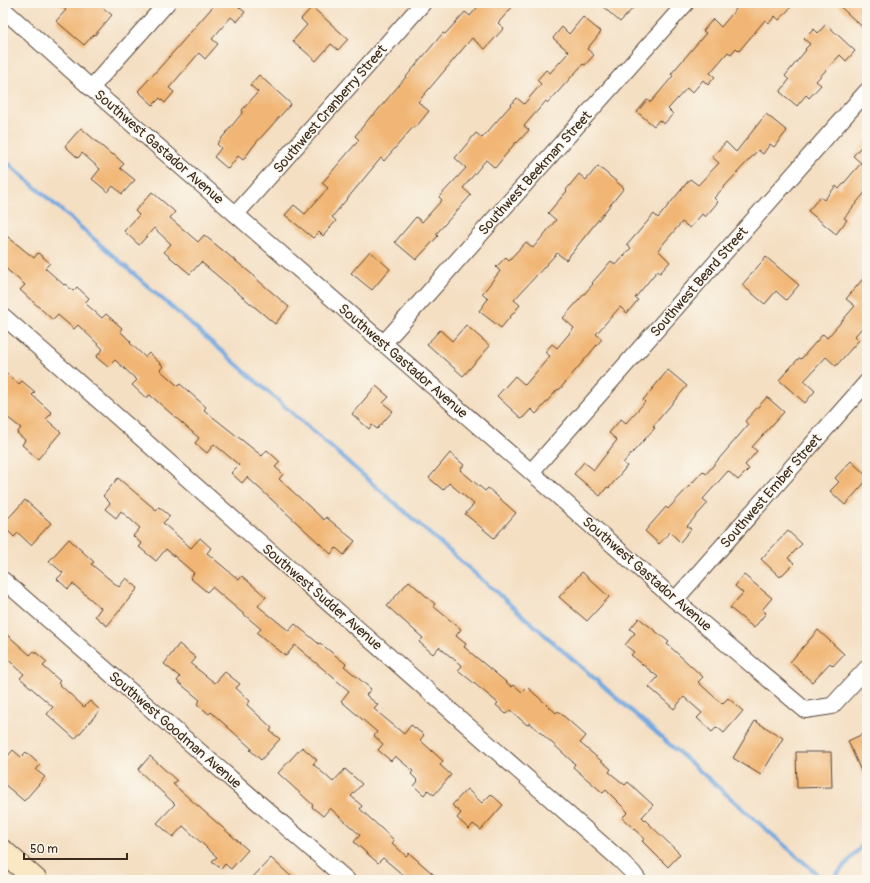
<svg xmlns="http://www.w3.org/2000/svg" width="870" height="883" viewBox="0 0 870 883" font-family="Pangolin,sans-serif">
  <rect width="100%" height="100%" fill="#fbf7ec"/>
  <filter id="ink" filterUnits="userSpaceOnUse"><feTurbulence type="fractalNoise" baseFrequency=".025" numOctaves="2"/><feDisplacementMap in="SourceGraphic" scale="8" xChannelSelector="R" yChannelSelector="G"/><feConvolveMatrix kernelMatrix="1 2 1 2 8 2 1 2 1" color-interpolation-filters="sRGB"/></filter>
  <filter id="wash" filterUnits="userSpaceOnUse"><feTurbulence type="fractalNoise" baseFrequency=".012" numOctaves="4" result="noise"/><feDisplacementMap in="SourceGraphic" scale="16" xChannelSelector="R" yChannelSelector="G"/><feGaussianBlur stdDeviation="0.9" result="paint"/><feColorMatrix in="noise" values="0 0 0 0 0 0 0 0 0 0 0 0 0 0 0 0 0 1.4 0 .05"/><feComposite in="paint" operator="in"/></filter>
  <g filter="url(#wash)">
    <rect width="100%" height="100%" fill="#f4dfc3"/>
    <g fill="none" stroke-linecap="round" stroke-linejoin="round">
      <g stroke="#71a7df" stroke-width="4">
        <path d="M3 159 824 880"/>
        <path d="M832 880 867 840"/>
      </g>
    </g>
    <g id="blocks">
      <g fill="#f1b674">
        <path d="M57 3H97L112 15 95 35 94 34 84 45 56 21 66 10Z"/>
        <path d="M216 3H234L245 12 237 22 231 17 212 39 218 44 205 59 199 53 169 88 174 92 165 103 160 98 153 105 138 91 162 65Z"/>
        <path d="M481 3H516L498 23 504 28 485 49 472 38 418 102 429 111 416 127 414 126 384 161 381 158 332 217 336 221 323 236 319 232 313 238 285 215 294 205 305 214 328 188 322 183 359 140 355 136 372 115 373 116 443 33 445 34 465 12 470 16Z"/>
        <path d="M599 3H638L620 22Z"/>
        <path d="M741 3H795L779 20 775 16 769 23 765 20 739 51 736 48 731 54 728 52 710 73 715 77 708 85 703 80 692 93 687 88 668 109 673 114 664 124 659 120 654 126 637 112 647 100 651 102 673 76 671 74 706 33 703 31 713 19 721 27Z"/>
        <path d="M836 3H867V31Z"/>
        <path d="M312 7 348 39 338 50 331 44 316 61 293 41 307 25 301 19Z"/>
        <path d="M583 17 601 32 587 49 594 55 585 65 583 64 548 103 546 101 524 126 529 130 517 143 516 142 495 168 486 160 463 188 471 195 436 234 438 236 416 260 395 242 416 217 422 222 442 200 439 197 466 168 455 158 476 133 482 138 517 98 524 104 541 84 537 80 546 70 550 73 569 52 553 38 562 27 569 34Z"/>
        <path d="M826 24 855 51 846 61 840 55 816 81 821 85 809 98 806 95 797 106 780 92 789 80 785 76 806 50 805 49 810 44 804 39 814 29 818 33Z"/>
        <path d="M259 75 291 104 255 144 243 160 238 156 228 169 214 157 221 148 217 144 243 112 242 110 258 92 250 85Z"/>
        <path d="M766 114 787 131 774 147 770 144 763 154 758 150 714 198 718 202 705 217 702 214 690 228 682 222 658 250 670 262 660 273 657 271 635 298 638 300 627 313 620 307 596 334 602 339 559 390 558 389 536 414 531 409 522 419 497 396 515 376 525 385 550 356 545 352 552 344 557 348 574 328 563 318 593 284 592 283 611 261 616 265 631 248 627 245 654 214 658 218 690 179 698 185 719 163 712 157 726 142 736 152Z"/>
        <path d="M81 128 112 155 113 154 124 164 120 168 135 180 122 194 113 186 108 192 92 179 100 169 82 153 78 158 65 146Z"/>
        <path d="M867 140V190L844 218 847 220 836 234 808 211 820 197 824 200 836 186 839 189 861 163 853 156Z"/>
        <path d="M598 166 624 188 566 260 557 253 514 300 520 305 501 328 479 311 488 299 482 294 500 271 496 267 506 257 509 260 526 242 533 248 556 220 548 213 567 191 566 190 579 174 586 180Z"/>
        <path d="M152 192 175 212 170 218 198 242 204 235 253 275V276L289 307 275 324 201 262 190 274 164 252 171 244 154 228 139 245 124 231 139 215 135 211Z"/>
        <path d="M3 233 34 258 38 253 50 263 45 268 64 285 65 284 73 291 77 287 89 298 85 303 102 318 106 314 122 328 120 331 131 342 130 343 145 357 149 353 163 366 160 370 178 386 180 384 206 407 204 410 262 456 267 450 280 462 275 467 283 474 279 479 324 520 326 517 355 541 344 555 336 548 331 554 247 477 242 483 231 473 239 465 214 444 207 453 195 443 199 438 150 395 146 398 132 385 137 380 115 360 108 367 96 357 103 349 78 325 74 329 58 315 53 320 20 290 25 285 3 266Z"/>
        <path d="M370 251 390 269 372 290 351 273Z"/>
        <path d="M766 257 799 285 786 300 776 291 765 304 742 285Z"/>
        <path d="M867 274V322L855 336 859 340 836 366 826 357 804 381 815 391 805 403 779 380 799 358 801 359 823 334 827 338 855 306 846 299Z"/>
        <path d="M466 325 490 346 463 376 427 344 440 330 452 341Z"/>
        <path d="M668 370 687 386 653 426 655 428 623 463 627 466 609 488 607 487 600 496 574 474 584 462 594 470 617 440 609 433 621 419 626 423 645 402 643 400Z"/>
        <path d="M3 371 19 384 22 381 35 392 32 395 52 413 46 419 61 432 38 459 22 445 25 440 17 433 21 428 3 414Z"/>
        <path d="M376 386 389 397 383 403 393 411 377 429 372 425 369 429 352 414Z"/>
        <path d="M767 397 784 412 752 447 757 451 745 465 749 469 738 480 728 471 703 499 708 503 687 526 691 529 680 542 670 532 659 544 645 531 666 507 668 509 703 471 706 474 748 425 745 421Z"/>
        <path d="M450 453 464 465 460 470 485 491 488 488 516 513 494 538 465 514 474 504 449 483 443 490 429 478Z"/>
        <path d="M851 461 867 476V480L845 505 830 491 839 482 835 478Z"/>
        <path d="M118 478 156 510 159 507 170 516 163 523 191 548 200 538 211 548 207 553 239 580 242 576 266 597 258 606 289 631 295 624 319 644 320 643 346 664 344 666 371 689 366 695 378 705 374 709 404 734 411 725 424 735 420 740 443 761 440 765 451 775 434 795 428 790 424 795 414 786 418 781 411 774 413 771 395 756 391 761 378 750 383 744 374 736 377 732 341 701 349 691 295 645 286 656 257 633 261 629 212 587 207 592 190 578 194 573 166 549 156 561 139 547 142 544 133 536 140 528 121 511 116 518 105 509 110 503 103 496Z"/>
        <path d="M25 500 51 523 31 545 18 533 14 537 3 526V524Z"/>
        <path d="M788 531 802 544 788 558 794 563 780 577 761 559Z"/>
        <path d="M69 539 94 562 91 564 119 587 126 578 138 588 107 626 95 616 101 608 73 584 68 589 57 579 63 573 49 561Z"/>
        <path d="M582 572 609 597 587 621 559 597Z"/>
        <path d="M744 575 772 598 762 610 766 613 754 628 730 608 743 593 735 586Z"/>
        <path d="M409 581 435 604 433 606 461 629 456 636 466 644 464 647 512 687 514 685 522 692 527 687 556 713 558 711 586 736 580 743 611 769 609 772 625 785 628 782 653 805 642 817 680 854 668 867 642 841 645 839 622 818 628 812 606 790 603 793 573 767 575 764 530 723 527 725 510 710 506 714 496 705 498 703 458 670 462 666 439 647 433 654 419 642 423 638 387 606Z"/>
        <path d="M639 618 669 642 667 644 703 677 698 682 722 704 728 698 743 711 724 733 717 727 712 732 697 718 702 713 684 697 674 709 649 687 658 677 631 655 634 652 625 645 635 633 630 629Z"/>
        <path d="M818 630 844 654 833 666 830 663 812 682 790 662Z"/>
        <path d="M3 631 30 655 34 651 47 662 43 666 60 681 58 683 84 707 90 701 100 710 75 739 47 714 53 707 20 678 24 674 3 655Z"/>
        <path d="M179 644 196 658 191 664 215 683 225 672 240 684 236 688 250 701 247 705 272 728 270 731 280 739 261 760 250 750 252 749 211 712 209 714 197 704 200 700 177 681 180 677 164 664Z"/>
        <path d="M755 721 783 738 761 775 733 758Z"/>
        <path d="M867 732V785L848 741Z"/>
        <path d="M302 747 317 760 313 764 333 782 345 769 362 784 351 796 362 806 360 809 394 840 392 843 406 856 409 853 440 880H409L383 858 378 863 354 842 360 835 330 808 323 816 312 807 313 805 278 773Z"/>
        <path d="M13 750 21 757 26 752 40 765 36 770 45 777 24 801 3 783V762Z"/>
        <path d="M796 752H831L832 787 797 788Z"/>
        <path d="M150 756 177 781 173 784 248 850 231 869 225 864 221 869 212 861 217 857 183 826 173 837 157 823 175 804 138 770Z"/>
        <path d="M467 789 482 803 491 794 503 805 481 830 473 824 469 829 457 818 461 813 452 805Z"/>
        <path d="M271 858 295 880H250Z"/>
      </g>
    </g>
  </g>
  <g filter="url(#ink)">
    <use href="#blocks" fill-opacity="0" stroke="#574537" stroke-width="1"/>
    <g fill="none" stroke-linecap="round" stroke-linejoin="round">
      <defs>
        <g id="street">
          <path d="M3 9 91 88 531 472 675 600 805 710 832 706 867 668"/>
          <path d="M91 88 167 3"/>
          <path d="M236 214 423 3"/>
          <path d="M3 316 620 860 633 873 638 880"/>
          <path d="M383 344 686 3"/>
          <path d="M531 472 867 91"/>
          <path d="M3 580 347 880"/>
          <path d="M675 600 867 382"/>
        </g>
        <path id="secondary" d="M3 851 36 880"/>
      </defs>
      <use href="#street" stroke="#574537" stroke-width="18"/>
      <use href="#secondary" stroke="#574537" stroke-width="24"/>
      <use href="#street" stroke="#fff" stroke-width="16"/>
      <use href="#secondary" stroke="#fae7c3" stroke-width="22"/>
    </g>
  </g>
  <g text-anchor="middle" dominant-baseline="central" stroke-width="3" stroke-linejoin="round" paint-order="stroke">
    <g font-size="14" fill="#3b2a1e" stroke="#fbf7ec">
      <text transform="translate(330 109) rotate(-49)">Southwest Cranberry Street</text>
      <text transform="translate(159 147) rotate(41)">Southwest Gastador Avenue</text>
      <text transform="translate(535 173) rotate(-48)">Southwest Beekman Street</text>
      <text transform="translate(699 282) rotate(-49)">Southwest Beard Street</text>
      <text transform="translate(403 361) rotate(41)">Southwest Gastador Avenue</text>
      <text transform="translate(771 491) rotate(-49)">Southwest Ember Street</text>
      <text transform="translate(647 574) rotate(41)">Southwest Gastador Avenue</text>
      <text transform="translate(322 597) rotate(41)">Southwest Sudder Avenue</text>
      <text transform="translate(175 730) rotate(41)">Southwest Goodman Avenue</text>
    </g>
  </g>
  <rect width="870" height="883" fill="none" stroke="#fbf7ec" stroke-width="16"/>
  <path d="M24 853v6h103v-6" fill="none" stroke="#3b2a1e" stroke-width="2"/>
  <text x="30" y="853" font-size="12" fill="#3b2a1e" stroke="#fbf7ec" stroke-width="3" paint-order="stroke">50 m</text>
</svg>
